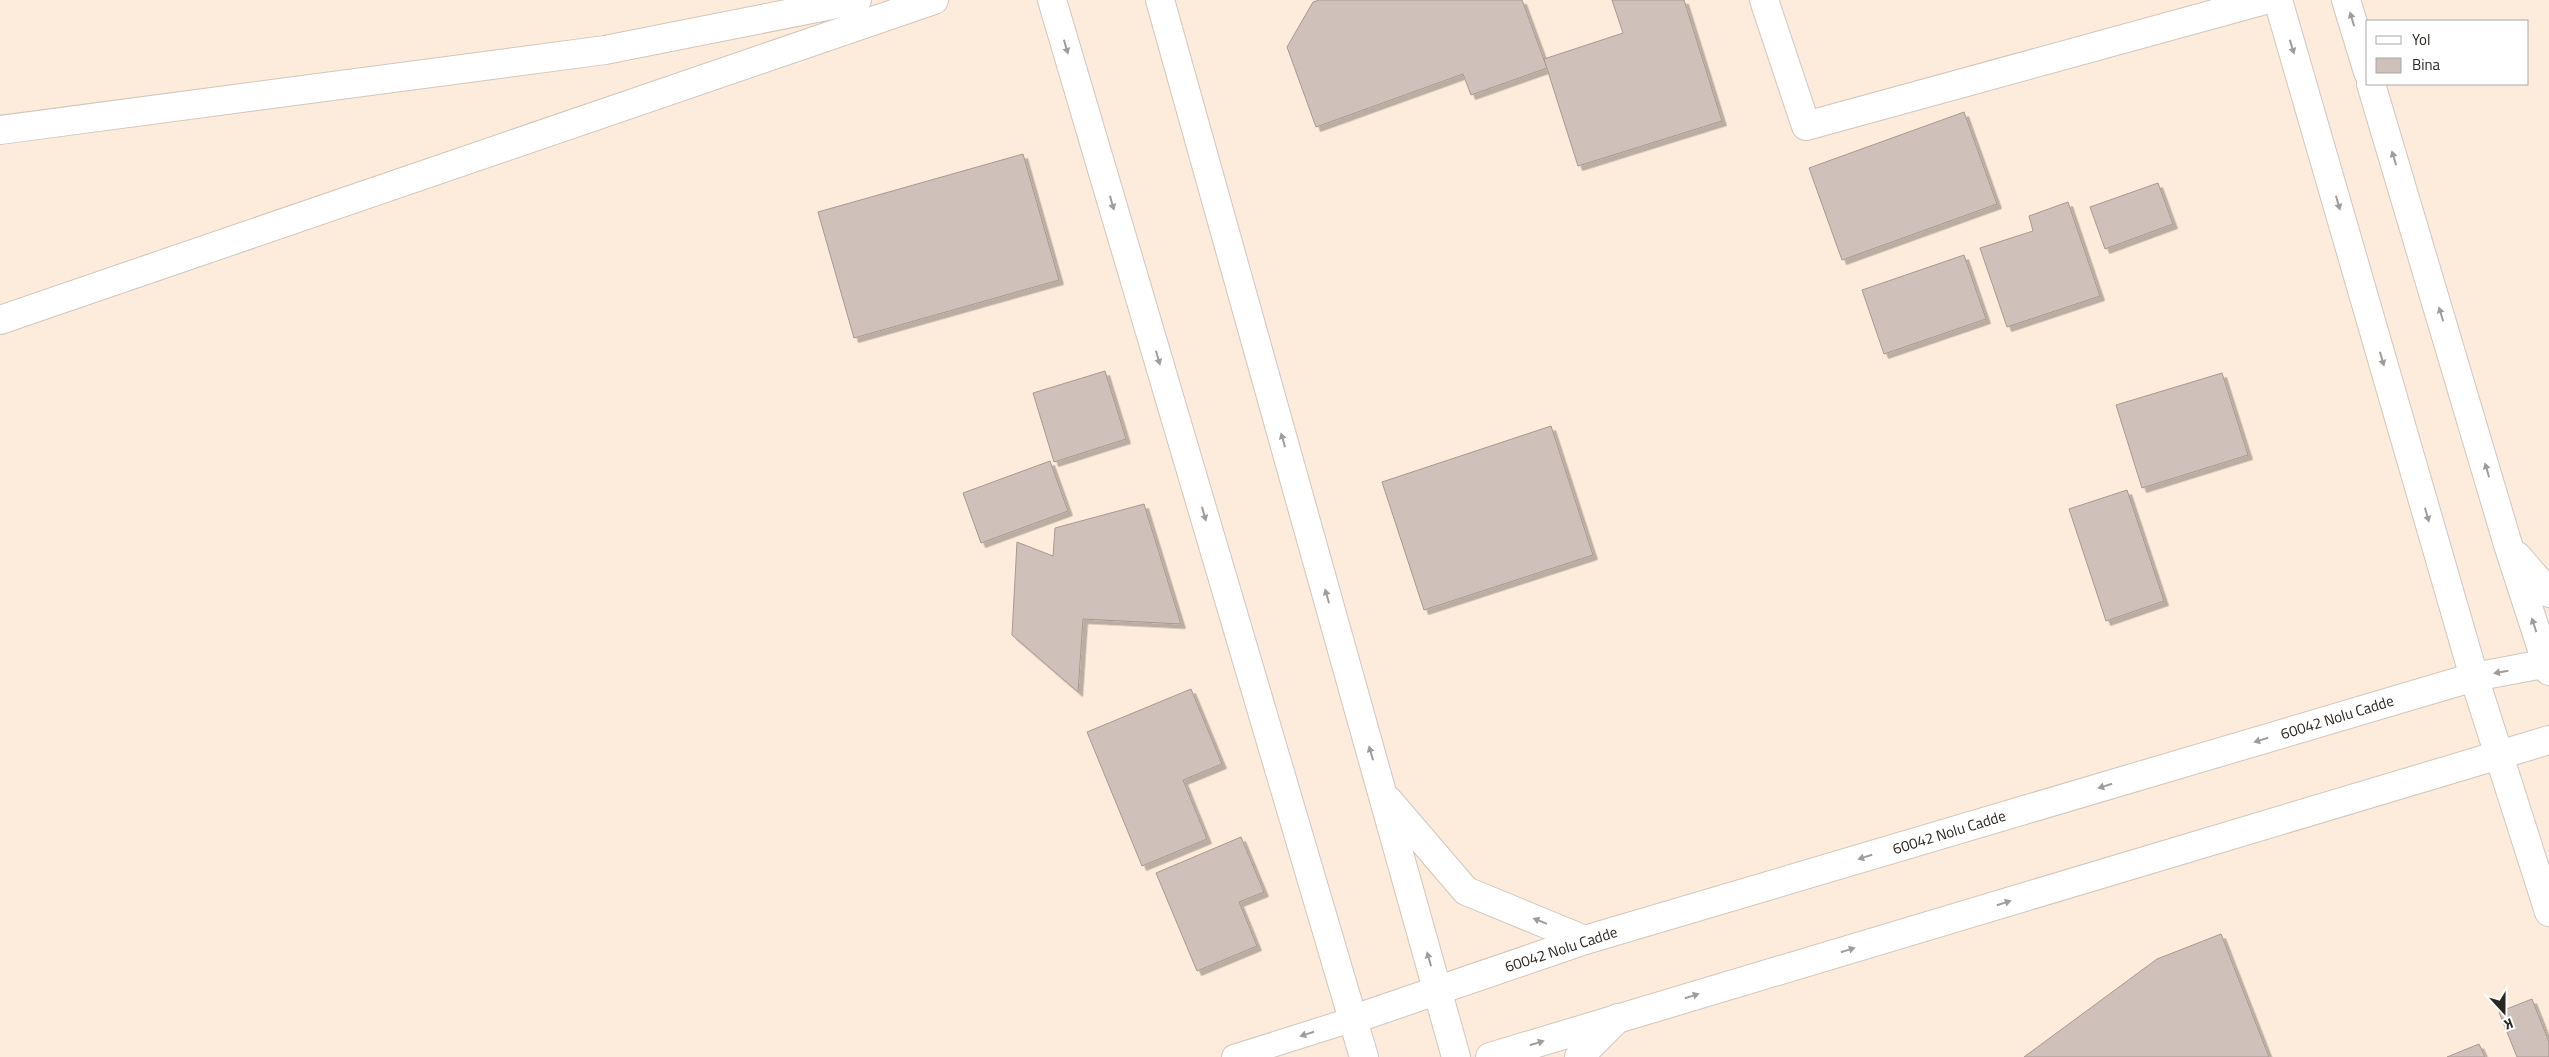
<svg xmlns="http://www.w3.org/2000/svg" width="2549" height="1057" viewBox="0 0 2549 1057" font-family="'Titillium Web',sans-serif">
  <defs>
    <filter id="shadow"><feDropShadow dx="4.5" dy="4.5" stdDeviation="0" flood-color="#0004"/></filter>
  </defs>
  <rect width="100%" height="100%" fill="#fef7f1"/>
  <path fill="#fdecdb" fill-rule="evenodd" d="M0 0H2549V1057H0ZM2368 21H2528V84H2368Z"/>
  <g fill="#cfc0ba" stroke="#a79892" filter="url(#shadow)">
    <path d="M1319 0H1522L1547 68 1471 95 1463 74 1316 127 1287 47 1313 2Z"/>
    <path d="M1612 0H1684L1722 121 1578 166 1544 59 1623 33Z"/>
    <path d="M1964 112 1997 204 1842 260 1809 168Z"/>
    <path d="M1023 154 1059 280 854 338 818 212Z"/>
    <path d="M2158 183 2173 224 2105 249 2090 207Z"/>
    <path d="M2068 202 2100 296 2007 327 1980 248 2033 231 2029 216Z"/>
    <path d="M1964 255 1986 319 1884 354 1862 290Z"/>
    <path d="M1105 371 1126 439 1054 462 1033 393Z"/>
    <path d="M2222 373 2248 455 2142 488 2116 405Z"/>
    <path d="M1551 426 1593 555 1424 610 1382 482Z"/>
    <path d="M1050 461 1068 511 981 543 963 493Z"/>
    <path d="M2127 490 2164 601 2106 621 2069 509Z"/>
    <path d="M1144 504 1181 624 1083 619 1078 692 1012 635 1017 542 1053 556 1055 528Z"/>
    <path d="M1191 689 1222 764 1183 780 1207 839 1142 866 1087 732Z"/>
    <path d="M1241 837 1264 892 1239 902 1257 946 1197 971 1156 873Z"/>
    <path d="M2221 934 2269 1057H2024L2157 959Z"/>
    <path d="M2532 999 2549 1042V1057H2517L2499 1012Z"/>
    <path d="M2479 1044 2485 1057H2447Z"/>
  </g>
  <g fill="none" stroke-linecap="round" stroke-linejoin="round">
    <defs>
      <path id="service" d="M1234 1057 1354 1019"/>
      <g id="minor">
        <path d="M1764 0 1806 126 2265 0"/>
        <path d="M2278 0 2474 677 2549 912"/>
        <path d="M2346 0 2368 72"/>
        <path d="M2371 84 2509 548 2549 671"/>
        <path d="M0 130 605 50 857 0"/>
        <path d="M0 320 934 0"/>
        <path d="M2517 556 2549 593"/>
      </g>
      <g id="tertiary">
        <path d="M1354 1019 1585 940 2474 677 2549 663"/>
        <path d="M1490 1057 2549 740"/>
      </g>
      <g id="secondary">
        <path d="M1052 0 1364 1057"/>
        <path d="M1160 0 1456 1057"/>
        <path d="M1388 800 1466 891 1585 940"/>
        <path d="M1579 1057 1618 1018"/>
      </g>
    </defs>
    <use href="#service" stroke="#d1c6bb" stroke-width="26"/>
    <use href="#minor" stroke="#d1c6bb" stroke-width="30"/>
    <use href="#tertiary" stroke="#d1c6bb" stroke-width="30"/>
    <use href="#secondary" stroke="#d1c6bb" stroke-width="30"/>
    <use href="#service" stroke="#fff" stroke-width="24"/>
    <use href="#minor" stroke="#fff" stroke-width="28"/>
    <use href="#tertiary" stroke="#fff" stroke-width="28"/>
    <use href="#secondary" stroke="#fff" stroke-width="28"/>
  </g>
  <defs><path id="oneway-solid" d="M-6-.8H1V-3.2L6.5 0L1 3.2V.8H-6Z" transform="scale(1.25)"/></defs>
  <g fill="#9f9d9b">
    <use href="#oneway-solid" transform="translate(2352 19) rotate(-107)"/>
    <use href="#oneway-solid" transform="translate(1066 47) rotate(74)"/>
    <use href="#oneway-solid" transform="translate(2292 47) rotate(73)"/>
    <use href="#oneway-solid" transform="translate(2394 158) rotate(-107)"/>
    <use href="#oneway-solid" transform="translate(1112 203) rotate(74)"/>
    <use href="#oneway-solid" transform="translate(2338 203) rotate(74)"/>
    <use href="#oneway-solid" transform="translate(2441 314) rotate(-107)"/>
    <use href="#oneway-solid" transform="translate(1158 358) rotate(74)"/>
    <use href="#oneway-solid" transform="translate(2382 359) rotate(74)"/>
    <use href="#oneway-solid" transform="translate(1283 440) rotate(-106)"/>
    <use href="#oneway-solid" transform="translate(2487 470) rotate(-106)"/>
    <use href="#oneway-solid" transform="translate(1204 514) rotate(74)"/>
    <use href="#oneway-solid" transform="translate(2427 515) rotate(74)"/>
    <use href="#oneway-solid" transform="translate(1327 596) rotate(-106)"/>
    <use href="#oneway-solid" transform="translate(2534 625) rotate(-108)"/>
    <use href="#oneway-solid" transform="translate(2501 672) rotate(170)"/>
    <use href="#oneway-solid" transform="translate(2261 740) rotate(163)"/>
    <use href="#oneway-solid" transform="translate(1371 753) rotate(-106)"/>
    <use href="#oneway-solid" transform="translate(2105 786) rotate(163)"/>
    <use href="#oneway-solid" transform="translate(1865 857) rotate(163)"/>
    <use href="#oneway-solid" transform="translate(2004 903) rotate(-17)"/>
    <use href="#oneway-solid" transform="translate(1540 921) rotate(-158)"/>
    <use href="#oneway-solid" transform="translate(1848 950) rotate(-17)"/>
    <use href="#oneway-solid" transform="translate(1429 959) rotate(-106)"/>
    <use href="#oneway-solid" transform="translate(1692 996) rotate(-17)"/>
    <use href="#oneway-solid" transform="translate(1307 1034) rotate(162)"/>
    <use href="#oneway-solid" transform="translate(1537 1043) rotate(-17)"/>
  </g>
  <g text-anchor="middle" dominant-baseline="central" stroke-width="4.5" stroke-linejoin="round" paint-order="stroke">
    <g font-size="15" fill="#2a2621" stroke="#fff">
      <text transform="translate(2337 717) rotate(-17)">60042 Nolu Cadde</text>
      <text transform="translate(1949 832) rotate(-17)">60042 Nolu Cadde</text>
      <text transform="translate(1561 949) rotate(-18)">60042 Nolu Cadde</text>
    </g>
  </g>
  <rect x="2366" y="20" width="162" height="65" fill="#ffffff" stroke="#aaa8a6"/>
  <rect x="2376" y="36" width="25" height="8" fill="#ffffff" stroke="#aaa8a6"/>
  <text x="2412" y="45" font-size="15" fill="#2a2621">Yol</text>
  <rect x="2376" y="58" width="25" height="15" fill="#cfc0ba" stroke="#aaa8a6"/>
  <text x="2412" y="70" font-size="15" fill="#2a2621">Bina</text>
  <g transform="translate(2504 1012) rotate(159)" stroke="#ffffff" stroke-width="4" paint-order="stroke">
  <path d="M0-4L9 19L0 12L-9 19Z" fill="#2a2621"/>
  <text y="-8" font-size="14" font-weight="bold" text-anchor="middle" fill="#2a2621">K</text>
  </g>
</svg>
